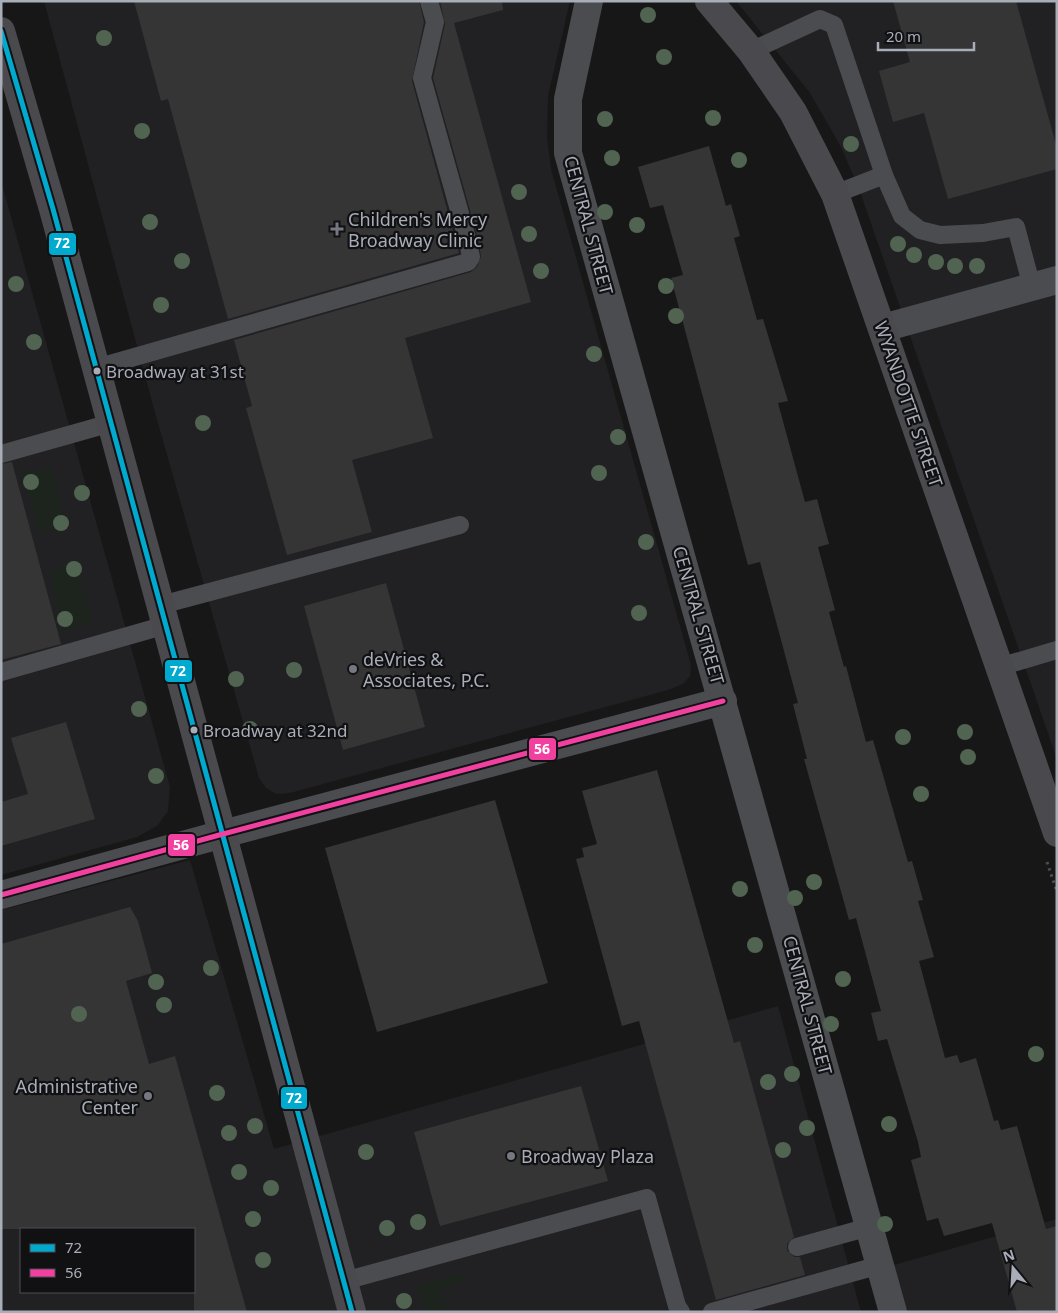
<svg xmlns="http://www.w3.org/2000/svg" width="1058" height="1313" viewBox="0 0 1058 1313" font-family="'Noto Sans',sans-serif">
  <rect width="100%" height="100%" fill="#171717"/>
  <g fill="#212123" fill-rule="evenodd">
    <path d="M44 1H570L548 96 547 137 551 169 691 665 690 676 683 684 668 690 290 793 276 794 266 788 259 778 154 409Z"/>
    <path d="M736 1H1057V759L858 186 841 147 810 93Z"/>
    <path d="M1 181 170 787 168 811 157 826 137 837 1 875Z"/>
    <path d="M190 860 274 1149 778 1006 861 1312H1V910ZM21 1229H194V1292H21Z"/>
    <path d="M1057 1219V1312H904L890 1266Z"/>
  </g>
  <g fill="#1d241e">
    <path d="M51 466 67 526 39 533 22 473Z"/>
    <path d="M76 563 93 623 64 630 49 571Z"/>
    <path d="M462 1273 467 1276 464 1281 442 1289 448 1312H424L417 1286Z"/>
  </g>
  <g fill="#353536">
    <path d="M134 1H419L424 22 412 81 459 253 228 319 168 99 161 101Z"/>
    <path d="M440 1H502L503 10 454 23 531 302 405 338 433 438 352 460 372 532 287 555 246 408 252 406 234 340 471 272 477 267 481 256 478 239 433 78 445 24Z"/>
    <path d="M893 1H1016L1057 148V169L948 199 924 113 893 122 879 71 910 62Z"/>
    <path d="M709 146 726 206 731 204 740 236 734 238 757 320 763 319 788 401 778 403 805 502 817 499 829 544 818 547 835 610 829 612 844 667 846 666 866 742 873 740 908 862 912 861 923 900 918 901 934 957 919 961 945 1058 957 1055 960 1063 976 1058 994 1121 998 1120 1001 1130 1017 1126 1046 1229 1057 1226V1312H1017L992 1223 944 1236 938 1218 927 1221 911 1160 921 1157 918 1142 887 1039 878 1041 871 1013 881 1011 856 918 849 920 804 759H807L793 704 798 703 760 562 748 565 671 278 683 275 663 205 650 208 638 167Z"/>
    <path d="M12 462 61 644 1 660V464Z"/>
    <path d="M386 583 425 727 343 750 304 606Z"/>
    <path d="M66 722 95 819 1 846V802L28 794 11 738Z"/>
    <path d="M657 770 734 1043 740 1041 794 1237 787 1244V1250L794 1257H800L805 1275 716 1300 639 1021 622 1026 576 859 584 857 582 848 597 844 582 791Z"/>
    <path d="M495 800 548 983 377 1032 325 848Z"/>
    <path d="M130 907 138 921 152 973 126 981 149 1064 175 1056 247 1312H194V1229H1V944Z"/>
    <path d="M581 1086 608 1181 440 1226 414 1132Z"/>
  </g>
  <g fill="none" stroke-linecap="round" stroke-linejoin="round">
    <path stroke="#4d4e52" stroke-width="3" stroke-dasharray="2.5 4" stroke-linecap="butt" d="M1047 862 1057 892"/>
    <g stroke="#4b4c50" stroke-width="18">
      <path d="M751 51 820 19 834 25 884 175 902 216 920 230 940 235 983 233 1016 227 1032 287"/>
      <path d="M835 194 884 175"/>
      <path d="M96 368 468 262 471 257 468 242 422 78 435 22 429 1"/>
      <path d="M1 454 111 423"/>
      <path d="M161 605 460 525"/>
      <path d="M999 667 1057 650"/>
      <path d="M1 672 166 625"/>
      <path d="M797 1247 869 1227"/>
      <path d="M344 1281 647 1198 677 1306 681 1312"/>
      <path d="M712 1312 880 1265"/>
    </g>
    <g stroke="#4b4c50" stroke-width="28">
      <path d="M589 1 568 99V153L893 1312"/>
      <path d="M883 328 1057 280"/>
      <path d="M1 895 223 834 723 701"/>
    </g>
    <g stroke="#4a4a4e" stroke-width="28">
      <path d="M709 1 751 51 793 112 835 194 1057 833"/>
      <path d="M1 31 53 209 352 1312"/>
    </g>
    <defs>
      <path id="bus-1" d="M1 31 53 209 352 1312"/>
      <path id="bus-2" d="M1 895 223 834 723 701"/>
    </defs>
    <use href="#bus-1" stroke="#111113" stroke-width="9"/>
    <use href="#bus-2" stroke="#111113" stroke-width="9"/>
    <use href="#bus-1" stroke="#00a9ce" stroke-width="5"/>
    <use href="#bus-2" stroke="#f240a1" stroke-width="5"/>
  </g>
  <g fill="#506451">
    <circle cx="648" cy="15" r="8"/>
    <circle cx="104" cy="38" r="8"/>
    <circle cx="664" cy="57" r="8"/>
    <circle cx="713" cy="118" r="8"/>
    <circle cx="605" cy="119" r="8"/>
    <circle cx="142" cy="131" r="8"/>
    <circle cx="851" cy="144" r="8"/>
    <circle cx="612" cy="158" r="8"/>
    <circle cx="739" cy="160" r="8"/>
    <circle cx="519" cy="192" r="8"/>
    <circle cx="605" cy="212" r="8"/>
    <circle cx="150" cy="222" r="8"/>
    <circle cx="637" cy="225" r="8"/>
    <circle cx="529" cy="234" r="8"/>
    <circle cx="898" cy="244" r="8"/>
    <circle cx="914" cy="255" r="8"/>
    <circle cx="182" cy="261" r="8"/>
    <circle cx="936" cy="262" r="8"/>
    <circle cx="955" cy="266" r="8"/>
    <circle cx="977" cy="266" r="8"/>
    <circle cx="541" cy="271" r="8"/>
    <circle cx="16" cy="284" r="8"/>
    <circle cx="666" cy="286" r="8"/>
    <circle cx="161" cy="305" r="8"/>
    <circle cx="676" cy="316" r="8"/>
    <circle cx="34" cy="342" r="8"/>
    <circle cx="594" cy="354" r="8"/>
    <circle cx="203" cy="423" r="8"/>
    <circle cx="618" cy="437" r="8"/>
    <circle cx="599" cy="473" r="8"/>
    <circle cx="31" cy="482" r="8"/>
    <circle cx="82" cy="493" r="8"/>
    <circle cx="61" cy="523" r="8"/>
    <circle cx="646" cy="542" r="8"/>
    <circle cx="74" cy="569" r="8"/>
    <circle cx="639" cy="613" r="8"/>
    <circle cx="65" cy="619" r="8"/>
    <circle cx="294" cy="670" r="8"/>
    <circle cx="236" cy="679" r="8"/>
    <circle cx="139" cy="709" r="8"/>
    <circle cx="250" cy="729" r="8"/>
    <circle cx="965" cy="732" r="8"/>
    <circle cx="903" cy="737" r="8"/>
    <circle cx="968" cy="757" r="8"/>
    <circle cx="156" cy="776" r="8"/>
    <circle cx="921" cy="794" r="8"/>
    <circle cx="814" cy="882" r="8"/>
    <circle cx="740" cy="889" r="8"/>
    <circle cx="795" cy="898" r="8"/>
    <circle cx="755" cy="945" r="8"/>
    <circle cx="211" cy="968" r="8"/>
    <circle cx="843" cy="979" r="8"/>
    <circle cx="156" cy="982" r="8"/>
    <circle cx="164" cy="1005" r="8"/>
    <circle cx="79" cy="1014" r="8"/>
    <circle cx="831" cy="1024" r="8"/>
    <circle cx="1036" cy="1054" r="8"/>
    <circle cx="792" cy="1074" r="8"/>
    <circle cx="768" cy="1082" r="8"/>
    <circle cx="217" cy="1093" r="8"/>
    <circle cx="889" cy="1124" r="8"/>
    <circle cx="255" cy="1126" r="8"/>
    <circle cx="807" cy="1128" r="8"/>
    <circle cx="229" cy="1133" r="8"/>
    <circle cx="783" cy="1150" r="8"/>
    <circle cx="366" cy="1152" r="8"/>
    <circle cx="239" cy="1172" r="8"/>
    <circle cx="271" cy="1188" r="8"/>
    <circle cx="253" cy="1219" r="8"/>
    <circle cx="418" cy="1222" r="8"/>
    <circle cx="885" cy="1224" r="8"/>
    <circle cx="387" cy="1228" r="8"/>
    <circle cx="263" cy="1260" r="8"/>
    <circle cx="404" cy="1301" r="8"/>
  </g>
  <g fill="#757880" stroke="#111113" stroke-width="2">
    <path d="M334.5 221.5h5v5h5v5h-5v5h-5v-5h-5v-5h5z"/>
    <circle cx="353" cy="669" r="5"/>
    <circle cx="148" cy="1096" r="5"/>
    <circle cx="511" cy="1156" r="5"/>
  </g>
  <g fill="#a8adb8" stroke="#111113" stroke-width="2">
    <circle cx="97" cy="371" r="4.5"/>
    <circle cx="194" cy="730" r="4.5"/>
  </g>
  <g text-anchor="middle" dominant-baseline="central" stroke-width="4.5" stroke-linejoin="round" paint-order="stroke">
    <g font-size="17" fill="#a8adb8" stroke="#111113" text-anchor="start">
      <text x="106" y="371">Broadway at 31st</text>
      <text x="203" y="730">Broadway at 32nd</text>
    </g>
    <g font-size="18" fill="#a8adb8" stroke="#111113" text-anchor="start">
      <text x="348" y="219">Children's Mercy<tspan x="348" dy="21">Broadway Clinic</tspan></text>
      <text x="363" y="659">deVries &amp;<tspan x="363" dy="21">Associates, P.C.</tspan></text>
      <text x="138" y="1086" text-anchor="end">Administrative<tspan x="138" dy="21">Center</tspan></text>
      <text x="521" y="1156">Broadway Plaza</text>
    </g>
    <g font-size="18" fill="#a8adb8" stroke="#111113">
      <text transform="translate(589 225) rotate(75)">CENTRAL STREET</text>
      <text transform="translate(909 404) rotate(71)">WYANDOTTE STREET</text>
      <text transform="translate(699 615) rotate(74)">CENTRAL STREET</text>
      <text transform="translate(808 1005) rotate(75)">CENTRAL STREET</text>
    </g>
  </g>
  <g stroke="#111113" stroke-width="2">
    <rect x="48" y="232" width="29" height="24" rx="5" fill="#00a9ce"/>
    <rect x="164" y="659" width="29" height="24" rx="5" fill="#00a9ce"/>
    <rect x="528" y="737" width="29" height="24" rx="5" fill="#f240a1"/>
    <rect x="167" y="833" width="29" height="24" rx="5" fill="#f240a1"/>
    <rect x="280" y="1086" width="28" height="24" rx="5" fill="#00a9ce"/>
  </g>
  <g font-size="14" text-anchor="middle" font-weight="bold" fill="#fff">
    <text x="62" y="248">72</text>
    <text x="178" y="676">72</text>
    <text x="542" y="754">56</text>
    <text x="181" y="850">56</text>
    <text x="294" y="1103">72</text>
  </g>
  <rect width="1058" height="1313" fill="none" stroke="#a8adb8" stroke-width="5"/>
  <rect x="20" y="1228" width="175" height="65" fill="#111113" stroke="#4d4f55"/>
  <rect x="30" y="1244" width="25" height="8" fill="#00a9ce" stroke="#4d4f55"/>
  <text x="65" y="1253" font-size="15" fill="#a8adb8">72</text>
  <rect x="30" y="1269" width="25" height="8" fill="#f240a1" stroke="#4d4f55"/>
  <text x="65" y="1278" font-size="15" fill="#a8adb8">56</text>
  <g transform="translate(1013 1268) rotate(342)" stroke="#111113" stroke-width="4" paint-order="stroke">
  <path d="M0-4L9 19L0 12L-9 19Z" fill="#a8adb8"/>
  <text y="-8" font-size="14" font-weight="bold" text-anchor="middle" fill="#a8adb8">N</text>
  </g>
  <path d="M878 42v8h96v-8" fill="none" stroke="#a8adb8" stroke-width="2.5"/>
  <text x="886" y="42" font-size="15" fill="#a8adb8" stroke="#111113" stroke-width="4" paint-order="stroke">20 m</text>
</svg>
